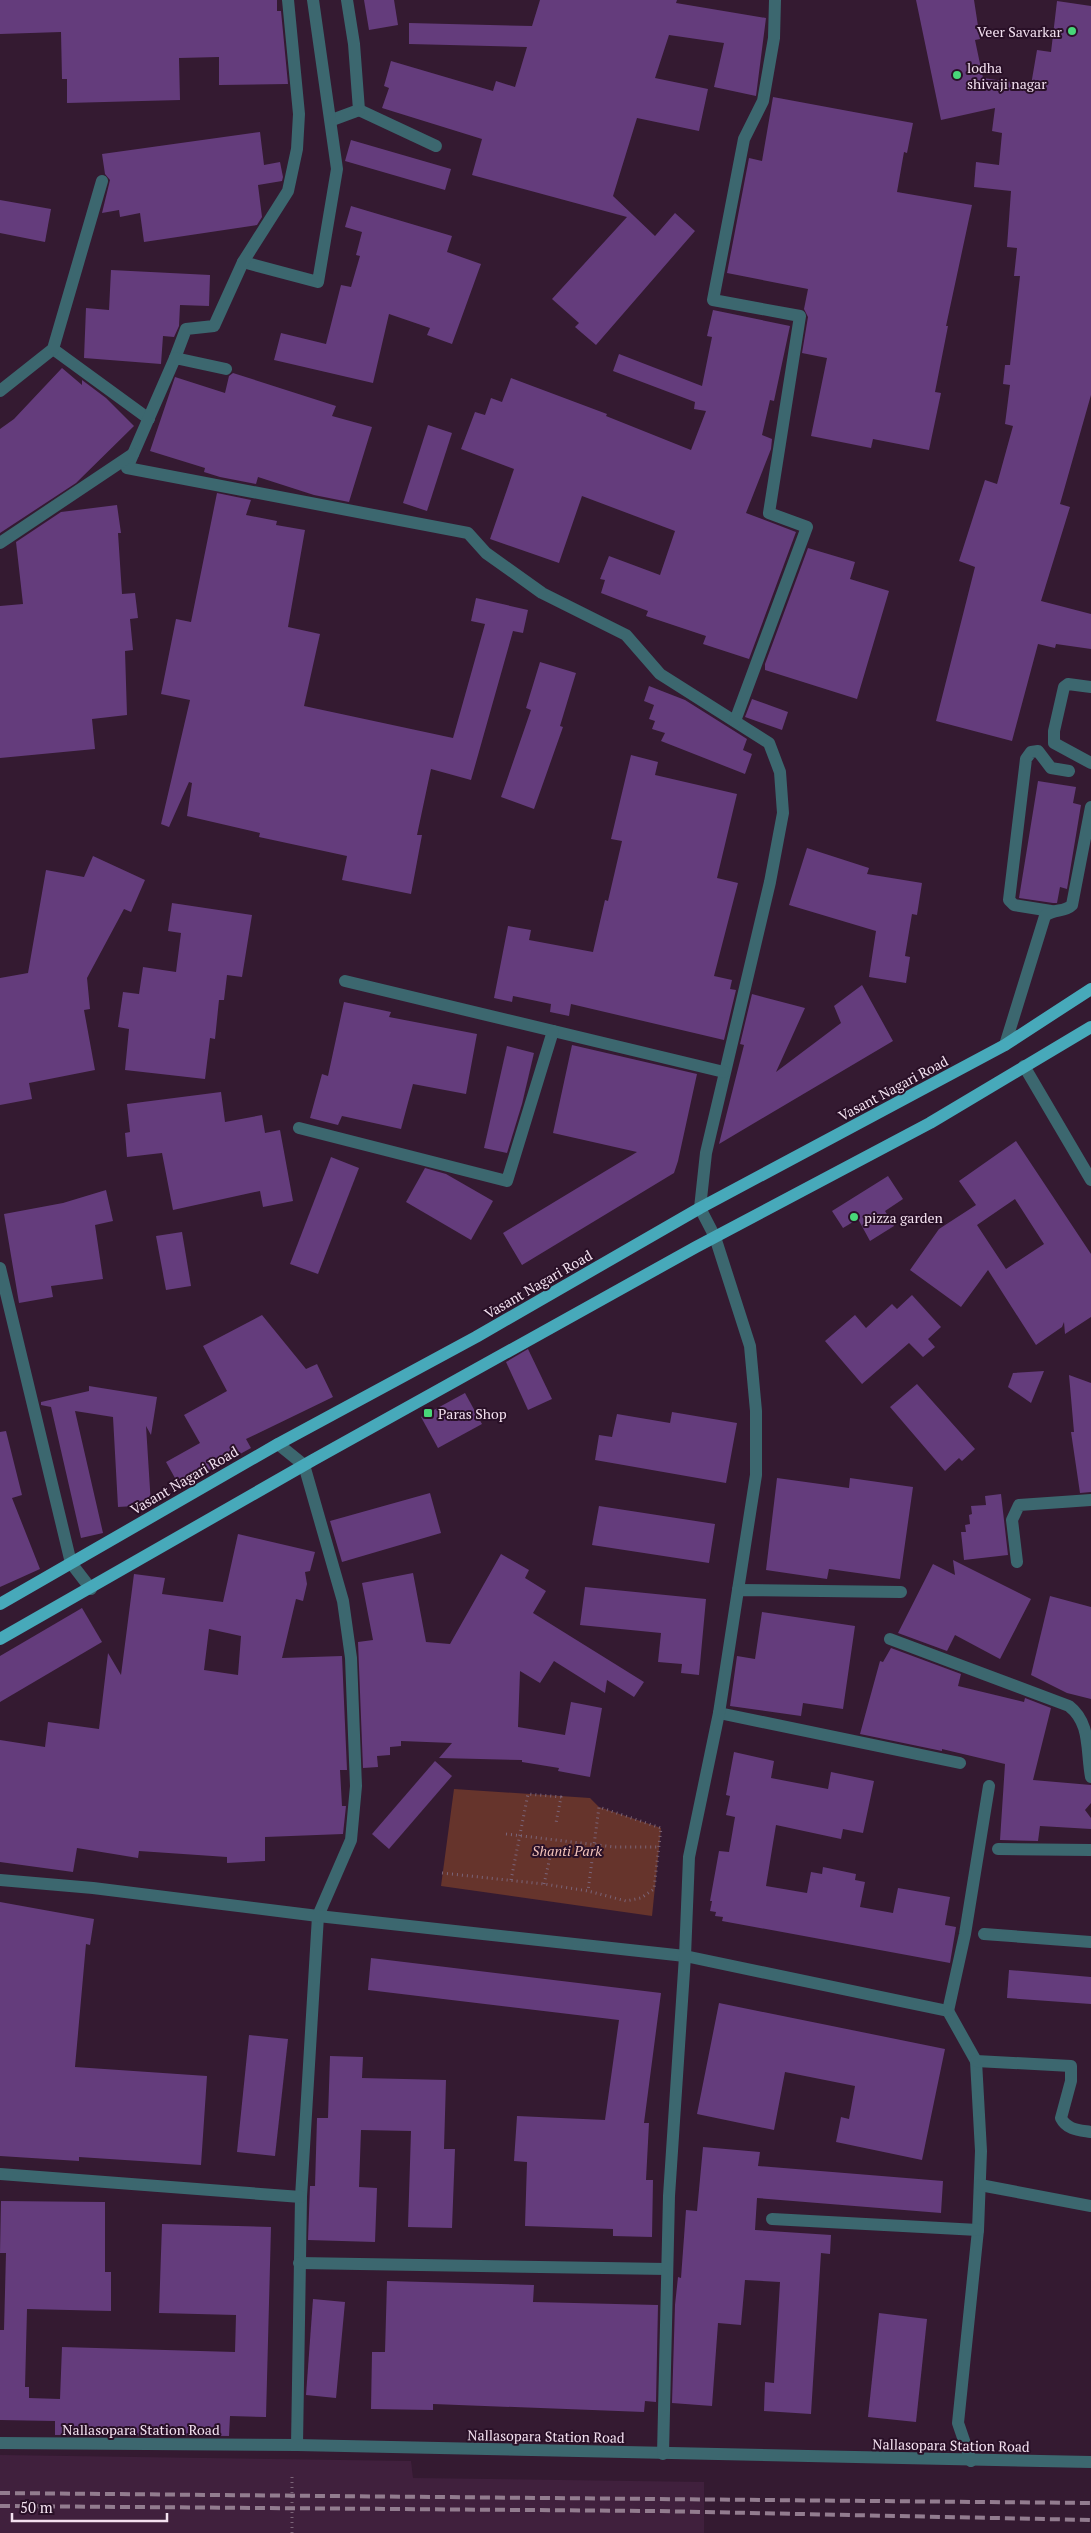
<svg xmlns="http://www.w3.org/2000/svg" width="1091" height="2533" viewBox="0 0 1091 2533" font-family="'PT Serif',serif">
  <rect width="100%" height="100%" fill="#341a31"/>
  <path fill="#40203d" d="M0 2455 411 2461 413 2478 704 2482V2533H0Z"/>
  <path fill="#66342c" d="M454 1789 590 1798 599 1807 661 1828 652 1916 441 1886Z"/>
  <g fill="#643c7c" fill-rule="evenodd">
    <path d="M0 0H277V11H281L288 84 219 85V57L179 58 180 100 67 103V79H62L61 32 0 34Z"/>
    <path d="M364 0H394L398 25 369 30Z"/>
    <path d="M540 0H677L676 3 766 18 756 96 714 87 724 43 669 35 655 78 708 89 699 131 637 118 613 196 655 236 675 213 695 231 596 345 575 327 579 323 552 299 627 217 472 175 482 139 382 108 389 88 384 86 391 61 493 91 496 81 515 87 527 47 409 44V23L532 26Z"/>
    <path d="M916 0H974L980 39 975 40 983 78 1031 85 1037 50 1051 52 1057 1 1091 6V395L1060 504 1070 507 1041 601 1091 614V649L1056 644 1055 648 1038 644 1012 741 936 721 975 567 959 561 985 480 997 484 1013 426 1005 424 1010 385 1003 384 1005 365H1010L1020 276H1014L1017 248 1007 247 1011 191 974 187 976 162 999 165 1002 133 992 131 995 108 941 120Z"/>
    <path d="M773 97 913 123 907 153 904 152 897 192 972 205 946 326H948L935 392 941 393 929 450 873 439 871 448 811 436 827 358 802 353 808 317 804 309 808 289 727 273 749 158 762 161Z"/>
    <path d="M260 132 264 165 280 162 283 177 282 181 258 185 262 217 257 225 144 242 140 213 120 217 119 210 102 213 110 180 105 174 102 154Z"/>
    <path d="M351 140 451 169 445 190 345 161Z"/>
    <path d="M0 200 51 209 45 242 0 233Z"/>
    <path d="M351 206 452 236 447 252 481 264 452 344 427 335 430 328 389 314 373 383 274 360 281 333 326 344 341 285 351 287 360 256 356 255 362 232 345 227Z"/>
    <path d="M111 270 210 275 209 306 180 305 179 326 174 337 163 336 161 364 84 358 86 308 109 310Z"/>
    <path d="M713 310 790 326 774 401 770 400 762 435 772 439 771 449 746 513 796 532 749 659 703 644 706 636 646 616 648 611 601 593 605 580 600 579 609 556 660 575 675 531 582 496 559 563 490 539 514 469 461 449 475 412 485 415 491 398 502 402 511 378 607 414 606 416 691 450 706 411 694 409 695 402 613 371 619 354 702 386 712 337 707 336Z"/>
    <path d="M62 368 82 385V380L106 398 134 426 76 483 0 533V429L14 419Z"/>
    <path d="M233 373 336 406 332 416 372 427 349 502 314 495 258 477 256 484 220 477 204 472 205 468 150 451 175 377 225 393 229 376Z"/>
    <path d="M428 425 452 433 427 511 403 503Z"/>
    <path d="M217 493 251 500 246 515 277 521 276 525 305 530 288 627 320 634 304 706 453 738 485 624 471 621 476 598 528 610 523 633 513 631 471 780 431 769 417 835H422L411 894 342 880 347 856 259 837 260 833 187 816 192 783 189 782 169 827 161 824 190 700 161 694 176 619 191 622Z"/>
    <path d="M117 505 121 533H118L122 594 135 593 138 618 130 619 133 650 125 651 127 715 92 719 95 749 0 758V606L23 604 16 542 61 512Z"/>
    <path d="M808 548 855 562 850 579 889 591 857 699 765 670V664Z"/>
    <path d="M540 662 576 673 560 726 563 727 534 809 501 797 531 710 526 708Z"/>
    <path d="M649 686 685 700 747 739 743 750 752 754 745 774 661 741 665 733 652 729 655 721 649 719 654 705 644 701Z"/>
    <path d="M752 699 788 712 782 730 745 717Z"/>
    <path d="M631 755 658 762 655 775 737 794 717 878 738 883 714 976 732 980 730 989 736 990 724 1040 571 1004 569 1016 550 1012 551 1004 513 996 512 1002 494 998 508 926 531 930 529 940 593 952 605 900 608 901 622 841 611 839Z"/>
    <path d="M1038 781 1076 787 1073 803 1081 805 1067 889 1060 887 1057 903H1053L1019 898Z"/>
    <path d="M807 848 869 868 867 874 922 883 917 915 912 914 905 956 910 957 906 983 869 977 876 931 789 905Z"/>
    <path d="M93 856 145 880 131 912 124 909 87 978 90 1009 84 1010 95 1070 29 1083 32 1099 0 1105V978L28 973 46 870 84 877Z"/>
    <path d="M172 903 252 915 242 977 227 975 224 1000H219L215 1039 210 1038 205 1079 125 1070 129 1029 118 1027 123 992 139 994 143 967 176 972 181 933 168 931Z"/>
    <path d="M862 985 893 1041 719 1144 744 1045 740 1044 752 994 805 1008 776 1072 841 1023 834 1006Z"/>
    <path d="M344 1002 391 1012 389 1017 477 1034 466 1094 413 1084 401 1129 342 1116 338 1125 310 1118 322 1074 328 1076Z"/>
    <path d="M572 1045 697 1074 678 1161 674 1173 522 1265 503 1233 637 1152 553 1133Z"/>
    <path d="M507 1046 534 1053 522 1104 507 1153 484 1148Z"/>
    <path d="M221 1092 225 1122 262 1115 265 1133 280 1130 293 1201 263 1207 260 1191 173 1210 162 1153 127 1157 125 1133 130 1132 127 1104Z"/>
    <path d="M1016 1141 1091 1254V1317L1065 1334 1064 1322 1062 1327 1036 1345 988 1270 961 1307 910 1270 939 1229 976 1205 959 1181ZM1015 1199 1044 1244 1006 1269 977 1225Z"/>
    <path d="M331 1157 359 1168 318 1274 290 1264Z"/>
    <path d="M425 1168 446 1174 493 1201 471 1240 406 1202Z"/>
    <path d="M888 1176 903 1199 885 1211 894 1226 870 1241 858 1219 843 1228 832 1211Z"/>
    <path d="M106 1190 113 1221 95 1225 103 1279 51 1286 53 1297 19 1303 4 1214 63 1203Z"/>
    <path d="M182 1232 191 1286 166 1290 156 1236Z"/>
    <path d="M912 1295 941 1327 928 1339 935 1347 923 1357 909 1343 862 1384 825 1341 855 1315 866 1328 892 1304 897 1309Z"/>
    <path d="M262 1315 306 1369 317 1364 333 1397 246 1439 251 1448 180 1487 166 1462 200 1443 184 1415 227 1391 203 1346Z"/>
    <path d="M528 1349 552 1399 528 1410 506 1362Z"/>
    <path d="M1044 1371 1031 1403 1008 1387 1013 1373Z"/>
    <path d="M1069 1375 1091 1383V1492L1080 1493 1071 1432H1074Z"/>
    <path d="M917 1384 975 1449 962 1461 959 1458 945 1471 890 1407Z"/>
    <path d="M89 1386 157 1397 151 1435 146 1426 151 1505 118 1507 113 1417 75 1411 103 1533 81 1538 51 1407 41 1405V1402L89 1391Z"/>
    <path d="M465 1393 482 1424 438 1448 421 1417Z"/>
    <path d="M672 1412 737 1423 726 1483 595 1460 599 1435 612 1437 617 1414 670 1423Z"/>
    <path d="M6 1431 22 1495 12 1498 40 1569 0 1587V1432Z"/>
    <path d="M777 1478 849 1488 850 1478 913 1487 900 1579 829 1569 827 1579 766 1570Z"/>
    <path d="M430 1493 441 1533 342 1562 330 1521Z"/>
    <path d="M1001 1494 1008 1555 964 1560 961 1532H966L965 1525 970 1524 969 1515 972 1514 971 1506 986 1505 985 1496Z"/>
    <path d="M599 1506 715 1524 709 1563 592 1545Z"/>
    <path d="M238 1534 315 1552 310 1571 305 1572 307 1584 303 1601 296 1599 282 1658 342 1656 347 1770H340L342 1806H346L343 1834 265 1837V1861L227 1863V1857L139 1851 138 1858 77 1848 73 1872 0 1862V1740L45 1747 48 1722 99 1729 108 1653 121 1675 134 1574 165 1578 162 1594 223 1602ZM209 1629 241 1636 238 1675 204 1670Z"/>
    <path d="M501 1554 529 1570 525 1578 546 1591 533 1613 644 1682 634 1697 607 1680 605 1693 554 1661 540 1683 520 1671 518 1727 565 1735 571 1702 602 1708 590 1777 558 1771 559 1768 522 1762V1760L439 1758 452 1743 401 1741V1746L390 1747V1755L377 1756 378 1767 363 1768 358 1642 373 1640 362 1583 413 1573 426 1642 450 1644Z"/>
    <path d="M953 1560 1031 1599 1000 1659 955 1635 947 1651 898 1633 933 1564 955 1575Z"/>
    <path d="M585 1587 706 1599 699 1675 681 1673 682 1664 658 1662 661 1633 580 1625Z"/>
    <path d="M1050 1596 1091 1607V1699L1067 1693 1031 1675Z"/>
    <path d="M82 1608 102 1642 0 1702V1656Z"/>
    <path d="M762 1612 855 1626 843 1709 803 1703 801 1716 730 1706 737 1656 755 1659Z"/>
    <path d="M891 1648 961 1674 958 1686 1024 1702 1025 1698 1051 1708 1033 1780 1091 1785V1803L1085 1810 1091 1818V1829L1040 1826 1038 1841 1000 1840 1005 1764 942 1749V1751L860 1734 880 1661 883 1662Z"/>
    <path d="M734 1752 774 1761 771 1778 828 1789 831 1772 874 1781 863 1833 843 1829 841 1839 776 1825 766 1886 807 1893 811 1872 822 1874 823 1867 856 1874 855 1880 865 1882 860 1907 893 1913 898 1888 950 1897 945 1925 956 1927 950 1963 722 1921 723 1917 715 1916 716 1912 710 1911 712 1901H710L719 1851 729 1852 735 1817 726 1815 730 1796 726 1795Z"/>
    <path d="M435 1761 452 1776 389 1849 372 1834Z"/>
    <path d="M0 1902 94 1919 90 1945 86 1944 75 2067 207 2076 201 2165 79 2157V2161L0 2156Z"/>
    <path d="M371 1958 661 1993 644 2123H649L646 2180H653L652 2237 613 2236V2229L525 2226 527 2162 514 2161 517 2116 605 2120 619 2020 368 1990Z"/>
    <path d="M1009 1970 1091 1977V2004L1007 1998Z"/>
    <path d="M719 2003 945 2049 922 2160 836 2142 841 2117 849 2119 855 2086 785 2072 774 2130 697 2114Z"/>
    <path d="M249 2035 288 2039 275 2156 237 2152Z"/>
    <path d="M330 2056 363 2057 362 2078 446 2080 444 2149H455L452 2228 408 2227 411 2131 361 2130 359 2187 377 2188 375 2242 308 2240 310 2186H315L317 2118H328Z"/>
    <path d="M703 2147 760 2152 758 2166 943 2181 941 2213 757 2198 755 2230 831 2235 830 2254 821 2253 811 2414 764 2411 765 2382 774 2383 780 2282 745 2280 741 2325 718 2323 712 2406 672 2403 675 2305 678 2277 681 2278 686 2210 697 2211Z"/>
    <path d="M1 2201 105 2202V2272H111V2311L27 2309 25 2387H29V2398L60 2399 62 2347 235 2352 236 2315 159 2313 162 2224 271 2227 266 2417 230 2416 229 2436 55 2435V2421L0 2420V2330H4L6 2253H0Z"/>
    <path d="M387 2281 534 2285 533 2302 658 2305 656 2402 645 2401 644 2412 433 2404V2410L371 2409 372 2352H385Z"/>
    <path d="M313 2299 345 2302 336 2398 306 2395Z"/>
    <path d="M879 2313 927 2319 916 2422 868 2417Z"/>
  </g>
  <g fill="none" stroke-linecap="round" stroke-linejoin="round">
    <g stroke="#7b6478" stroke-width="3" stroke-dasharray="1 4" stroke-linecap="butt">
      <path d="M506 1834 614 1847H659"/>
      <path d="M442 1873 544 1884 588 1891 626 1901 641 1898 654 1889 661 1828 599 1807 588 1891"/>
      <path d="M511 1880 528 1794 561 1797 556 1823"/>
      <path d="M544 1884 550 1857"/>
      <path d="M292 2477V2533"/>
    </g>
    <g stroke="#3c676f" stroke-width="12">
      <path d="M359 110 436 146"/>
      <path d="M332 120 359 110 354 44 347 0"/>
      <path d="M243 262 318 282 337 169 313 0"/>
      <path d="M53 349 149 419"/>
      <path d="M175 358 186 329 214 326 243 262 288 191 297 149 299 114 288 0"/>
      <path d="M226 369 175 358 127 468 468 533 486 553 542 593 626 635 660 674 769 743 780 772 783 813 770 882 706 1153 700 1208 715 1237 750 1346 756 1411V1475L738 1590"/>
      <path d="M0 391 53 349 102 181"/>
      <path d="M0 543 133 454"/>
      <path d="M1091 687 1068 684 1064 687 1054 731V743L1091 763"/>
      <path d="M735 721 807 527 769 513 800 316 713 300 744 139 763 101 774 38 775 0"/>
      <path d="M1051 911 1014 905 1009 900 1026 759 1031 752 1038 751 1051 768 1069 771"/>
      <path d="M345 981 724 1072"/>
      <path d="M1005 1045 1045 916C1054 908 1064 913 1072 905L1091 807"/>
      <path d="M1024 1066 1091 1180"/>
      <path d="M299 1128 507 1181 553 1031"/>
      <path d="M0 1268 71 1563 91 1589"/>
      <path d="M278 1444 304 1465 343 1601 351 1658 356 1786 351 1840 318 1916 301 2197 297 2445"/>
      <path d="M1017 1562 1012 1520 1019 1505 1091 1500"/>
      <path d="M890 1639 1069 1706C1091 1723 1086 1750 1091 1777"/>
      <path d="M719 1713 960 1763"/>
      <path d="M998 1849 1091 1850"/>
      <path d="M0 1880 93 1888 318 1916 685 1956 948 2011 976 2061 981 2151 978 2230 958 2423 971 2461"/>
      <path d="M984 1934 1091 1942"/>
      <path d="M948 2011 965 1934 989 1786"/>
      <path d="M976 2061 1071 2066V2081L1061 2118C1067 2130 1079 2130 1091 2132"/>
      <path d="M0 2174 301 2197"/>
      <path d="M980 2185 1091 2206"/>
      <path d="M772 2219 978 2230"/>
      <path d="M299 2263 667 2269"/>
      <path d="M0 2443 297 2445 1091 2462"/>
      <path d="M663 2454 669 2196 685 1956 689 1857 719 1713 738 1590 901 1592"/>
    </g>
    <g stroke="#47a9ba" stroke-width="12">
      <path d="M0 1604 278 1444 476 1337 700 1208 1005 1045 1091 989"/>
      <path d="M0 1639 313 1460 696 1247 930 1123 1091 1027"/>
    </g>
    <g stroke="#927c8f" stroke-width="4" stroke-dasharray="10 5" stroke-linecap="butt">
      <path d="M0 2493 1091 2503"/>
      <path d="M0 2506 655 2511 1091 2520"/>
    </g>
  </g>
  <g fill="#48d779" stroke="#291027" stroke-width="2">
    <circle cx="1072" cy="31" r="5"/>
    <circle cx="957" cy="75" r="5"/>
    <circle cx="854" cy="1217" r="5"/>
    <rect x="423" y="1408" width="10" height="10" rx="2.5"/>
  </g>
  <g text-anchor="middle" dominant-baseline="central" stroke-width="4" stroke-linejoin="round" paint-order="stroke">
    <g font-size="14" fill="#f3e1f0" stroke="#291027" text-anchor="start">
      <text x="1062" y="31" text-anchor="end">Veer Savarkar</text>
      <text x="967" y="67">lodha<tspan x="967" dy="16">shivaji nagar</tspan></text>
      <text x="864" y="1217">pizza garden</text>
      <text x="438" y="1413">Paras Shop</text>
    </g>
    <g font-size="14" fill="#f3e1f0" stroke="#291027">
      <text transform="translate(893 1088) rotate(-28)">Vasant Nagari Road</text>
      <text transform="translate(538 1284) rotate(-30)">Vasant Nagari Road</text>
      <text transform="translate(184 1480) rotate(-30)">Vasant Nagari Road</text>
      <text x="141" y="2429">Nallasopara Station Road</text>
      <text transform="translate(546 2436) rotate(1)">Nallasopara Station Road</text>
      <text transform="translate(951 2445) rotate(1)">Nallasopara Station Road</text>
    </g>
    <g font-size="14" font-style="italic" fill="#f4c4bb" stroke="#291027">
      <text x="567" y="1850">Shanti Park</text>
    </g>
  </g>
  <path d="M12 2513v8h155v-8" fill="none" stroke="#f3e1f0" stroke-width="2.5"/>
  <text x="20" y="2513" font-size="15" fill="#f3e1f0" stroke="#291027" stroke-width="4" paint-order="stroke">50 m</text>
</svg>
